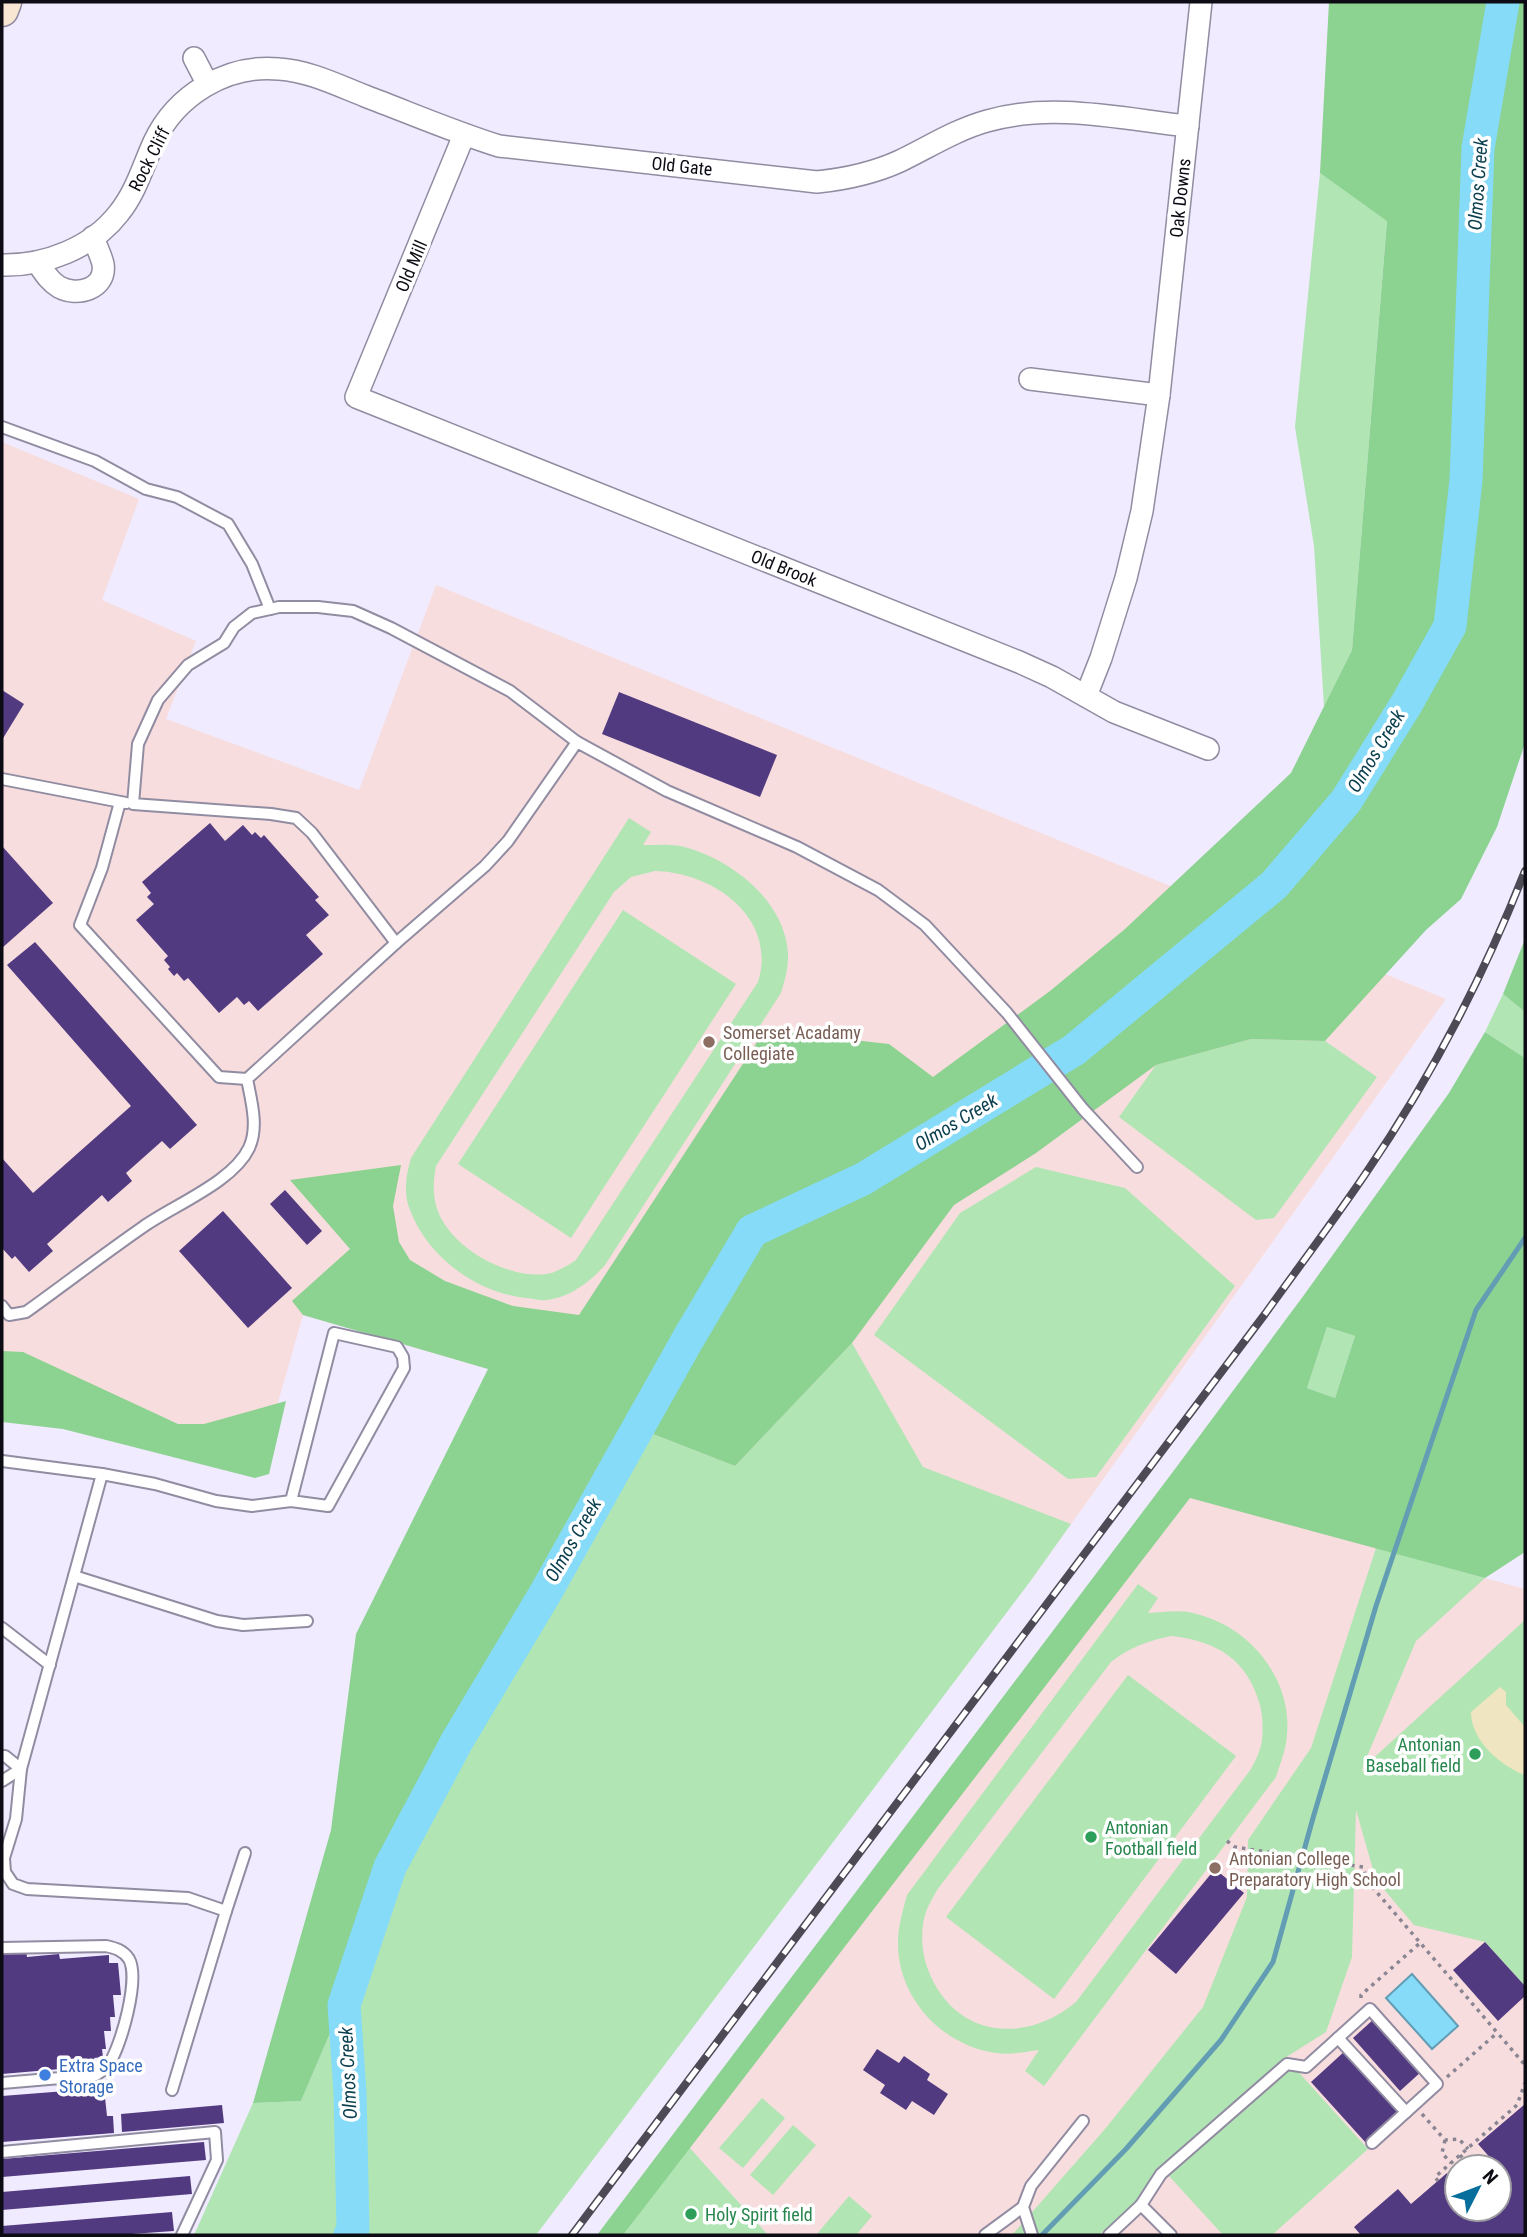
<svg xmlns="http://www.w3.org/2000/svg" width="1527" height="2237" viewBox="0 0 1527 2237" font-family="'Roboto Condensed',sans-serif">
  <rect width="100%" height="100%" fill="#f0ebfe"/>
  <g fill="#f8ddde" fill-rule="evenodd">
    <path d="M2 442 139 499 102 600 196 641 166 719 359 790 436 585 1446 999 1029 1583 488 1369 303 1315 263 1455 2 1388Z"/>
    <path d="M1190 1497 1525 1589V2235H768L689 2147ZM1457 2167H1499V2209H1457Z"/>
  </g>
  <g fill="#b1e5b4" fill-rule="evenodd">
    <path d="M1320 173 1387 220 1352 650 1324 707 1314 546 1295 427Z"/>
    <path d="M629 818 651 832 643 845C659 845 676 843 691 849 733 862 780 899 787 945 790 962 786 977 781 993L605 1265C590 1282 569 1298 546 1300 539 1301 531 1298 525 1298 475 1292 428 1257 410 1210 403 1193 406 1175 411 1158ZM655 871C712 872 778 917 758 982L576 1260C567 1266 557 1272 547 1274 508 1279 455 1250 439 1214 432 1198 433 1182 436 1166L614 892 631 877Z"/>
    <path d="M623 910 736 984 571 1238 458 1164Z"/>
    <path d="M1503 994 1525 1012V1058L1485 1032Z"/>
    <path d="M1251 1039 1325 1041 1377 1077 1274 1218 1256 1220 1119 1117 1156 1065Z"/>
    <path d="M1036 1167 1125 1188 1235 1286 1096 1477 1068 1479 874 1335 960 1213Z"/>
    <path d="M1327 1327 1355 1336 1335 1398 1307 1388Z"/>
    <path d="M852 1343 923 1467 1071 1524 1029 1583 536 2235H194L253 2103 301 2101 384 1907 502 1684 648 1432 735 1466Z"/>
    <path d="M1376 1548 1485 1578 1416 1641 1363 1766 1362 1772 1368 1763 1525 1620V1986L1485 1942 1414 1925 1376 1880 1356 1810 1352 1957 1326 2032 1288 2056 1157 2169 1137 2201 1099 2235H1012L1105 2129 1203 2007 1247 1897 1248 1840 1311 1748Z"/>
    <path d="M1138 1584 1158 1598 1148 1613C1165 1612 1181 1609 1197 1614 1251 1628 1292 1679 1287 1735 1286 1750 1280 1764 1276 1777L1044 2086 1025 2071 1039 2050C1024 2052 1010 2055 996 2053 942 2046 897 1997 898 1942 898 1926 903 1910 907 1895ZM1171 1636C1217 1641 1247 1659 1260 1705 1263 1719 1264 1735 1260 1749 1258 1756 1254 1763 1251 1769L1076 2002C1023 2046 952 2037 927 1967 921 1950 920 1926 927 1909 930 1902 934 1896 937 1890L1111 1662C1130 1647 1148 1641 1171 1636Z"/>
    <path d="M1128 1675 1236 1756 1054 1999 946 1917Z"/>
    <path d="M1292 2065 1368 2149 1272 2235H1223L1169 2176Z"/>
    <path d="M762 2098 785 2118 743 2168 719 2148Z"/>
    <path d="M793 2125 816 2145 773 2195 750 2175Z"/>
    <path d="M689 2147 768 2235H623Z"/>
    <path d="M849 2196 872 2216 856 2235H816Z"/>
  </g>
  <g fill="#8cd291" fill-rule="evenodd">
    <path d="M1329 2H1525V743L1497 827 1461 899 1426 930 1325 1041 1251 1039 1156 1065 1036 1153 954 1205 852 1343 735 1466 648 1432 502 1684 384 1907 301 2101 253 2103 331 1830 356 1634 488 1369 303 1315 292 1301 350 1249 290 1180 401 1165 393 1206 399 1242 410 1260 445 1281 513 1306 579 1315 765 1030 889 1044 933 1077 1050 991 1125 929 1291 773 1352 650 1387 221 1320 173Z"/>
    <path d="M1525 939V1012L1503 994Z"/>
    <path d="M1485 1032 1525 1058V1552L1485 1578 1190 1498 623 2235H597L1172 1473 1304 1295 1449 1093ZM1327 1327 1355 1336 1335 1398 1307 1388Z"/>
    <path d="M2 1351 23 1352 178 1424H204L286 1401 269 1474 255 1478 63 1429 2 1422Z"/>
  </g>
  <path fill="#efe5c0" d="M1500 1687 1506 1692V1705L1525 1727V1775C1501 1766 1471 1741 1471 1712Z"/>
  <path fill="#86dbf9" stroke="#629db4" stroke-width="2" d="M1412 1974 1458 2026 1432 2049 1386 1998Z"/>
  <g fill="none" stroke-linecap="round" stroke-linejoin="round">
    <path stroke="#629db4" stroke-width="5" d="M1042 2235 1126 2149 1221 2040 1273 1962 1313 1818 1376 1606 1476 1310 1525 1238"/>
    <path stroke="#86dbf9" stroke-width="33" d="M350 2235 353 2229 350 2092 344 2005 390 1867 457 1741 546 1592 688 1339 752 1231 863 1179 1074 1050 1274 885 1346 801 1407 703 1450 626 1466 480 1478 148 1503 2"/>
  </g>
  <g fill="#523a81">
    <path d="M2 690 24 704 2 740Z"/>
    <path d="M619 692 777 755 760 797 602 734Z"/>
    <path d="M210 823 225 841 243 825 252 835 255 832 261 838 264 835 319 897 315 900 329 915 306 935 323 954 258 1011 249 1001 244 1005 237 997 219 1013 188 978 184 981 177 973 174 976 168 969 170 967 164 960 168 956 136 920 154 904 147 897 151 893 142 882Z"/>
    <path d="M2 846 53 903 2 948Z"/>
    <path d="M35 942 197 1125 170 1149 162 1141 126 1173 132 1181 108 1202 102 1195 47 1244 53 1251 29 1272 15 1256 12 1259 2 1248V1158L33 1193 131 1106 7 965Z"/>
    <path d="M285 1190 322 1231 307 1245 270 1204Z"/>
    <path d="M223 1211 292 1288 248 1328 179 1251Z"/>
    <path d="M1215 1869 1244 1893 1176 1974 1148 1950Z"/>
    <path d="M1485 1942 1525 1986V1996L1498 2021 1453 1970Z"/>
    <path d="M26 1951 27 1957 59 1954 60 1959 109 1955V1963H118L121 1995H113L115 2017H110L111 2031H104L106 2049H102L103 2057 94 2058 95 2066 2 2074V1953Z"/>
    <path d="M1375 2018 1422 2071 1400 2091 1353 2038Z"/>
    <path d="M877 2049 899 2063 904 2056 930 2074 927 2080 948 2094 934 2115 912 2101 906 2110 880 2093 885 2085 863 2070Z"/>
    <path d="M1346 2050 1401 2112 1366 2143 1311 2082Z"/>
    <path d="M104 2088 107 2116H113L114 2133 2 2142V2096Z"/>
    <path d="M1525 2104V2235H1358L1360 2234 1354 2227 1398 2189 1411 2204 1447 2173 1457 2186V2209H1499V2167H1486L1493 2161 1478 2144Z"/>
    <path d="M222 2105 224 2123 122 2132 121 2114Z"/>
    <path d="M204 2142 206 2160 2 2177V2159Z"/>
    <path d="M190 2176 192 2194 2 2210V2192Z"/>
    <path d="M172 2212 174 2231 117 2235H2V2226Z"/>
  </g>
  <g fill="none" stroke-linecap="round" stroke-linejoin="round">
    <defs>
      <g id="service">
        <path d="M2 427 95 461 146 489 177 497 228 524 252 564 270 609"/>
        <path d="M2 779 126 803"/>
        <path d="M120 802 102 868 80 925 219 1077 247 1079"/>
        <path d="M396 943 312 833 296 818 271 814 133 804 138 744 158 700 188 665 224 643 234 627 252 613 279 607H318L353 611 391 628 510 691 577 742"/>
        <path d="M2 1306 9 1315 26 1312C65 1284 104 1254 143 1227 174 1205 233 1182 249 1148 259 1127 251 1100 247 1079L396 943 485 866 508 841 577 742 667 791 797 847 878 890 925 925 1007 1013 1083 1109 1137 1167"/>
        <path d="M2 1461 102 1474 21 1769 16 1819 4 1858 5 1872 13 1884 27 1889 188 1898 226 1911 172 2090"/>
        <path d="M102 1474 155 1484 216 1501 252 1506 291 1501 334 1333 397 1347 403 1357 404 1368 328 1506 291 1501"/>
        <path d="M74 1576 217 1621 243 1625 307 1621"/>
        <path d="M2 1628 50 1665"/>
        <path d="M2 1756H5L21 1769"/>
        <path d="M2 1781 21 1769"/>
        <path d="M226 1911 245 1853"/>
        <path d="M2 1948 106 1946C115 1948 123 1950 129 1959 140 1979 121 2046 109 2064 105 2069 101 2072 96 2075L2 2083"/>
        <path d="M1338 2038 1406 2112"/>
        <path d="M2 2152 215 2132 217 2160 182 2235"/>
        <path d="M1141 2205 1161 2174 1287 2064 1306 2067 1370 2009 1437 2084 1372 2143"/>
        <path d="M985 2235 1023 2207"/>
        <path d="M1032 2235 1023 2207 1031 2186 1083 2121"/>
        <path d="M1109 2235 1141 2205 1171 2235"/>
      </g>
      <g id="minor">
        <path d="M194 58 207 83"/>
        <path d="M464 135 356 397 1019 662 1052 677 1114 712 1208 749"/>
        <path d="M37 262C44 272 49 281 59 287 77 297 107 289 103 264 101 255 96 246 93 237"/>
        <path d="M2 265C45 266 92 248 119 213 136 192 143 166 154 142 176 95 227 64 279 69 309 71 337 85 365 96 410 113 454 132 499 146L817 182C846 179 874 173 900 161 929 147 955 130 987 121 1051 102 1123 119 1188 126"/>
        <path d="M1030 379 1159 395"/>
        <path d="M1086 696 1101 658 1126 578 1142 511 1159 395 1201 2"/>
      </g>
      <path id="secondary" d="M2 10 5 2"/>
    </defs>
    <use href="#service" stroke="#918ca1" stroke-width="14"/>
    <use href="#minor" stroke="#918ca1" stroke-width="24"/>
    <use href="#secondary" stroke="#918ca1" stroke-width="35"/>
    <g stroke="#898593" stroke-width="3.5" stroke-dasharray="3.5 5" stroke-linecap="butt">
      <path d="M1227 1841 1235 1847 1363 1867 1368 1882 1525 2065"/>
      <path d="M1361 1998V1995L1420 1943"/>
      <path d="M1447 2077 1497 2033"/>
      <path d="M1422 2114 1445 2140 1459 2139 1468 2149"/>
      <path d="M1445 2140 1442 2153 1451 2163"/>
      <path d="M1460 2155 1470 2167"/>
      <path d="M1438 2181 1435 2177 1517 2105 1525 2083"/>
    </g>
    <use href="#service" stroke="#fff" stroke-width="10"/>
    <use href="#minor" stroke="#fff" stroke-width="21"/>
    <use href="#secondary" stroke="#f8e6d3" stroke-width="32"/>
    <defs>
      <path id="rail" d="M572 2235 1265 1314C1298 1268 1332 1223 1364 1176 1429 1081 1483 978 1525 871"/>
    </defs>
    <use href="#rail" stroke="#4d4a56" stroke-width="8"/>
    <use href="#rail" stroke="#fff" stroke-width="5" stroke-dasharray="16" stroke-linecap="butt"/>
  </g>
  <g fill="#8d6e63" stroke="#fff" stroke-width="2.5">
    <circle cx="709" cy="1042" r="7"/>
    <circle cx="1215" cy="1868" r="7"/>
  </g>
  <g fill="#2e9e5b" stroke="#fff" stroke-width="2.5">
    <circle cx="1475" cy="1754" r="7"/>
    <circle cx="1091" cy="1837" r="7"/>
    <circle cx="691" cy="2214" r="7"/>
  </g>
  <circle fill="#3f7fe0" stroke="#fff" stroke-width="2.5" cx="45" cy="2075" r="7"/>
  <g text-anchor="middle" dominant-baseline="central" stroke-width="7" stroke-linejoin="round" paint-order="stroke">
    <g font-size="18" fill="#0d0b13" stroke="#fff">
      <text transform="translate(149 159) rotate(-63)">Rock Cliff</text>
      <text transform="translate(682 166) rotate(6)">Old Gate</text>
      <text transform="translate(1180 198) rotate(-84)">Oak Downs</text>
      <text transform="translate(411 266) rotate(-67)">Old Mill</text>
      <text transform="translate(784 568) rotate(22)">Old Brook</text>
    </g>
    <g font-size="18" fill="#785e54" stroke="#fff" text-anchor="start">
      <text x="723" y="1032">Somerset Acadamy<tspan x="723" dy="21">Collegiate</tspan></text>
      <text x="1229" y="1858">Antonian College<tspan x="1229" dy="21">Preparatory High School</tspan></text>
    </g>
    <g font-size="18" fill="#27864d" stroke="#fff" text-anchor="start">
      <text x="1461" y="1744" text-anchor="end">Antonian<tspan x="1461" dy="21">Baseball field</tspan></text>
      <text x="1105" y="1827">Antonian<tspan x="1105" dy="21">Football field</tspan></text>
      <text x="705" y="2214">Holy Spirit field</text>
    </g>
    <g font-size="18" fill="#366cbe" stroke="#fff" text-anchor="start">
      <text x="59" y="2065">Extra Space<tspan x="59" dy="21">Storage</tspan></text>
    </g>
    <g font-size="19" font-style="italic" fill="#0c404f" stroke="#fff">
      <text transform="translate(1478 184) rotate(-86)">Olmos Creek</text>
      <text transform="translate(1376 751) rotate(-59)">Olmos Creek</text>
      <text transform="translate(956 1122) rotate(-31)">Olmos Creek</text>
      <text transform="translate(573 1540) rotate(-60)">Olmos Creek</text>
      <text transform="translate(348 2073) rotate(-93)">Olmos Creek</text>
    </g>
  </g>
  <rect width="1527" height="2237" fill="none" stroke="#0d0b13" stroke-width="7"/>
  <g transform="translate(1478 2188) rotate(48)"><circle r="33" fill="#ffffff" stroke="#9e9da1" stroke-width="2"/>
  <path d="M0-5L12 26L0 18L-12 26Z" fill="#086f9c"/>
  <text y="-10" font-size="19" font-weight="bold" text-anchor="middle" fill="#0d0b13">N</text>
  </g>
</svg>
